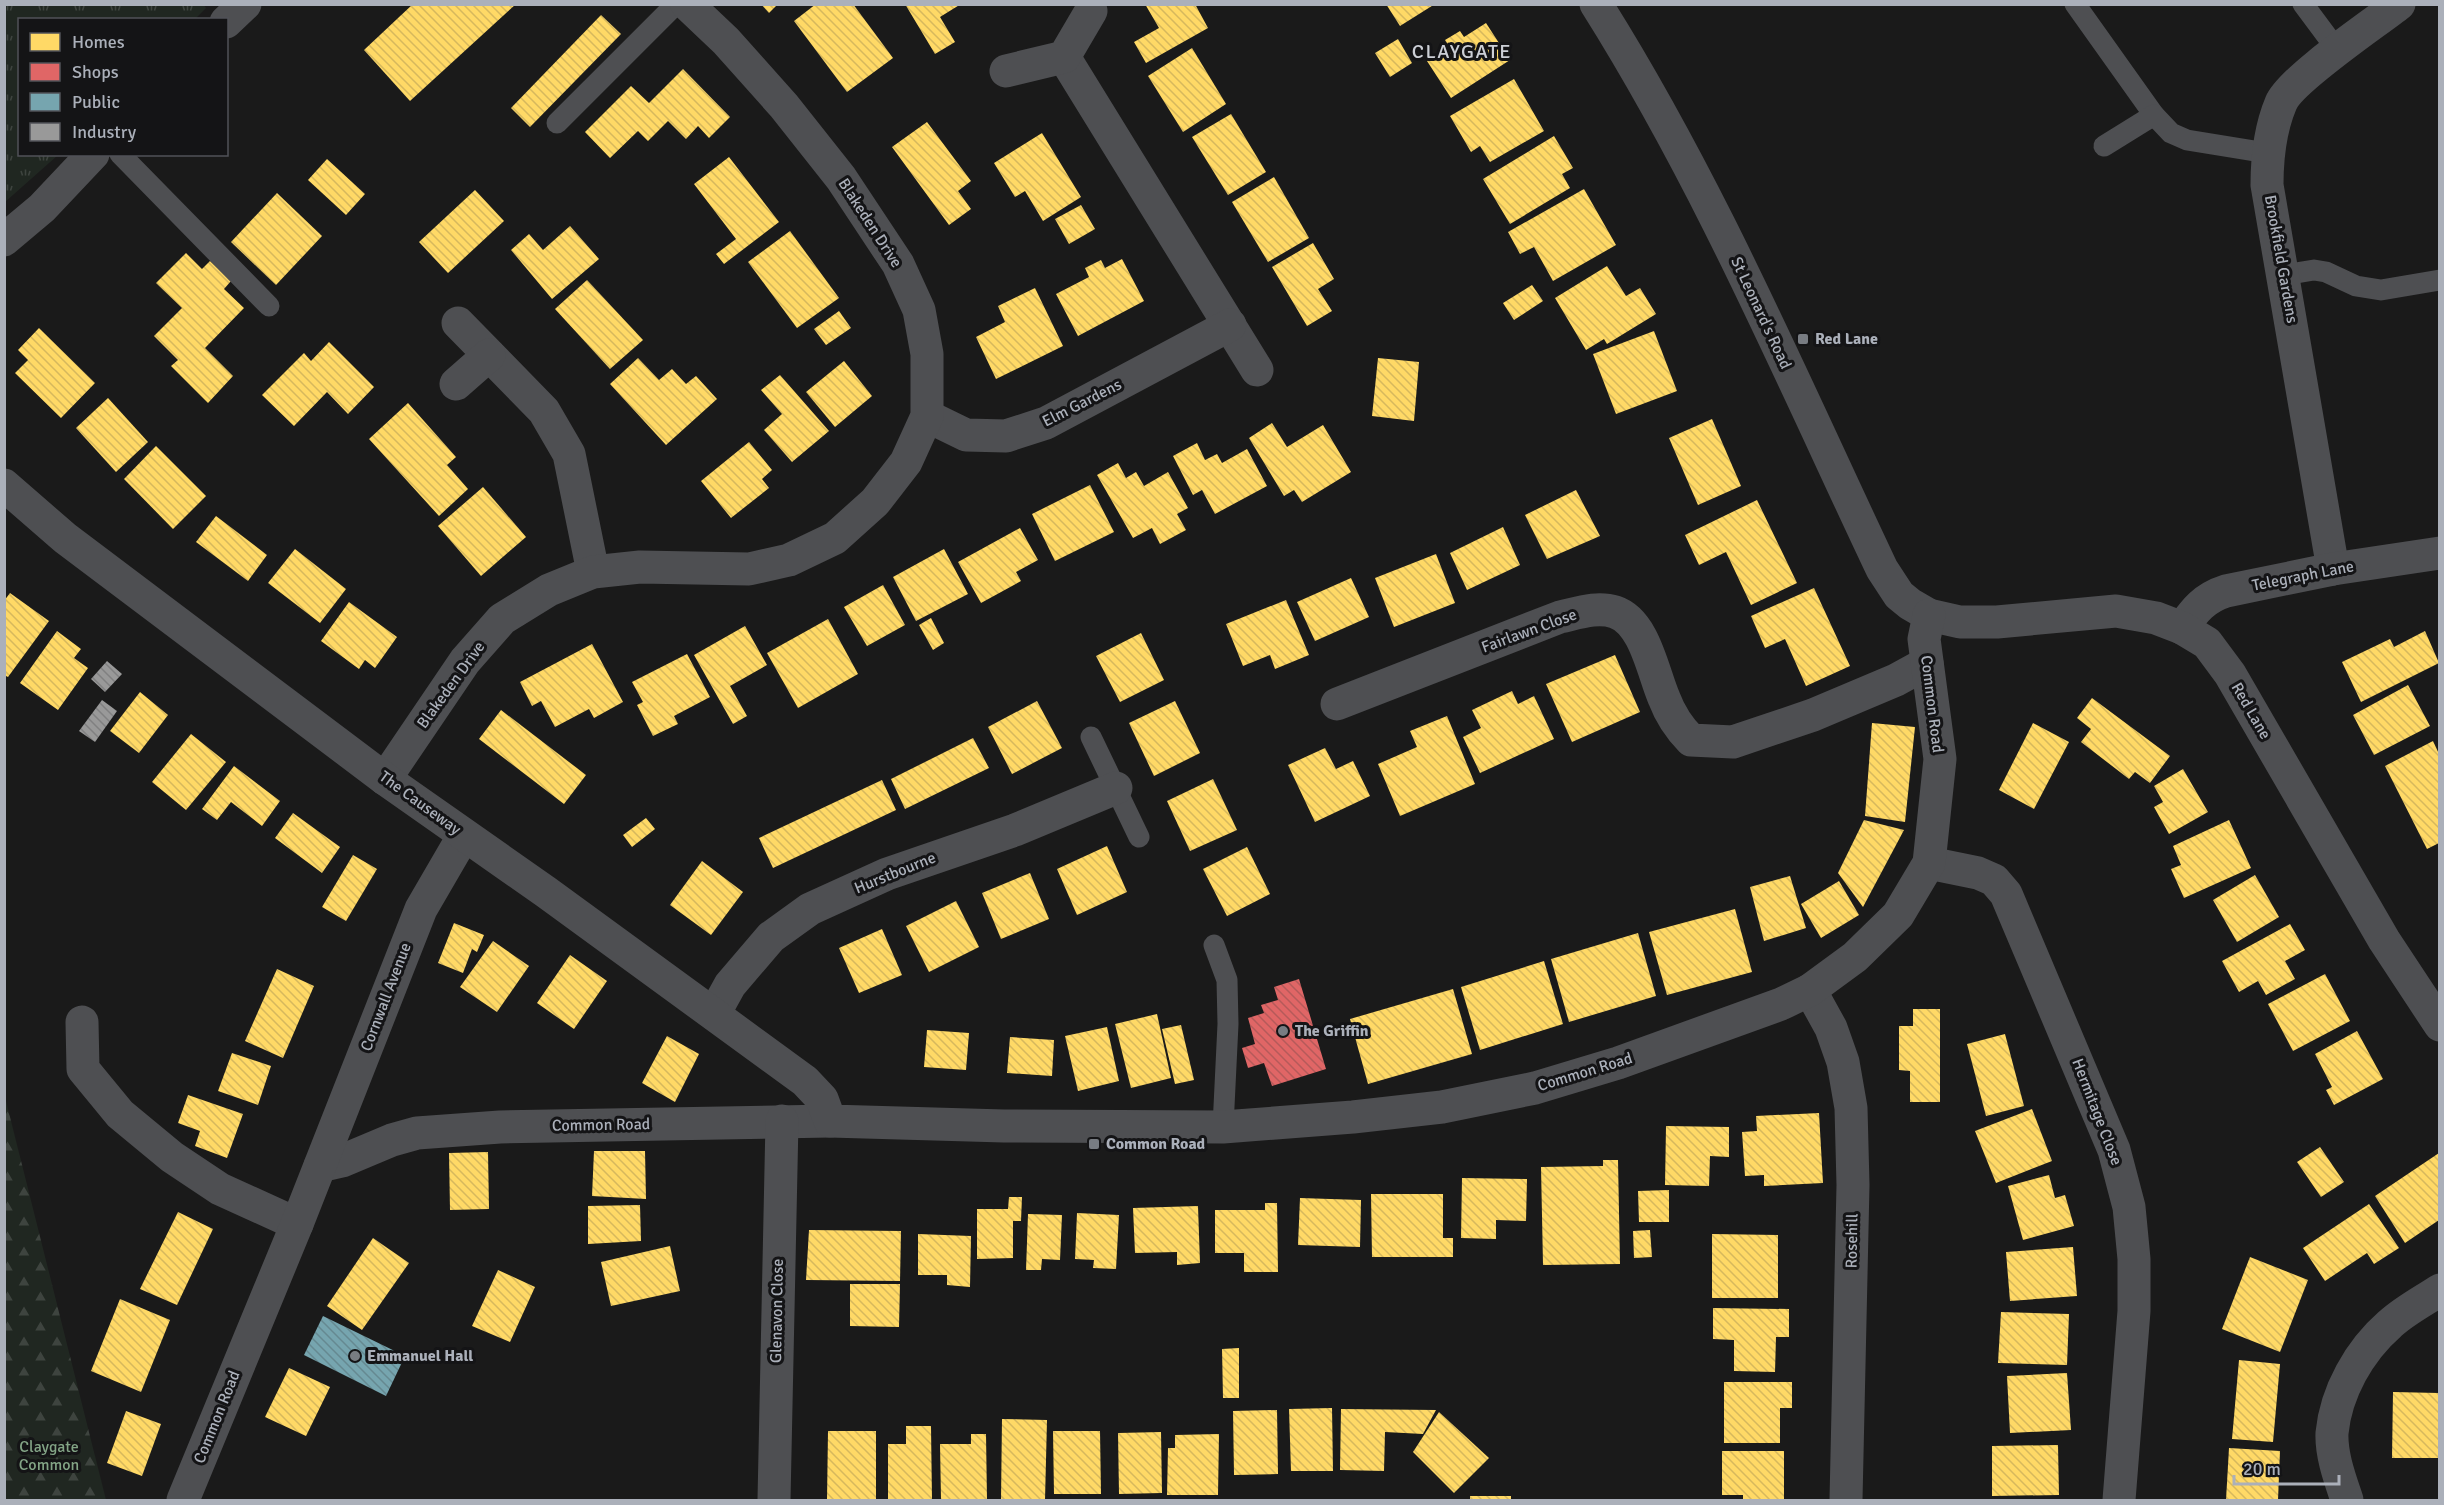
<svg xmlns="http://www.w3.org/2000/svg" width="2444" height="1505" viewBox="0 0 2444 1505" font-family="Signika,sans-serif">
  <defs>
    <pattern id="grass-tufts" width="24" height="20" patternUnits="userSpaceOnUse" patternTransform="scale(1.5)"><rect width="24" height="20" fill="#202721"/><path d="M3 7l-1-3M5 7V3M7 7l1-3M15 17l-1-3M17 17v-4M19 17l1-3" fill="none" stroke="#3e443f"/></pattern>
    <pattern id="forest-firs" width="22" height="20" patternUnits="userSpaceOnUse" patternTransform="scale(1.5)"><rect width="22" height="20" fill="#202721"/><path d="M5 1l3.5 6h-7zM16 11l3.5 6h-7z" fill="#3e443f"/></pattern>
    <pattern id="homes-back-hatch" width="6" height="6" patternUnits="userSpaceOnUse" patternTransform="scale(1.5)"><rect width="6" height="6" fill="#ffd966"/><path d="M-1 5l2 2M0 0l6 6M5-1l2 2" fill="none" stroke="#d6b85d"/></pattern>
    <pattern id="shops-back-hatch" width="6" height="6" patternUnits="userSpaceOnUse" patternTransform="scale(1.5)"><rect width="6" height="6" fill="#e06666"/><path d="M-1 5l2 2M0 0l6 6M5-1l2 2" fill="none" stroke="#b55a5a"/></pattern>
    <pattern id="public-back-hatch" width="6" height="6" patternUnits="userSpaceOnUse" patternTransform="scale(1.5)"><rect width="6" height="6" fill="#76a5af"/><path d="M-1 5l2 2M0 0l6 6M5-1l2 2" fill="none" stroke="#658991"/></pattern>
    <pattern id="industry-back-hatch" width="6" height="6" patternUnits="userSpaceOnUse" patternTransform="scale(1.5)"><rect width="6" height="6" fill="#999"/><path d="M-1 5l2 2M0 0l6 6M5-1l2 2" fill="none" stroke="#808081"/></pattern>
  </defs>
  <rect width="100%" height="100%" fill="#1a1a1a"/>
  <path fill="url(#grass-tufts)" d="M5 4H203L206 8 195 19 20 20V154L58 155 5 202Z"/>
  <path fill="url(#forest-firs)" d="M4 1097H5L106 1500H5Z"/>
  <g fill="url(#homes-back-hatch)">
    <path d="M413 4H516L410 101 364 50Z"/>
    <path d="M761 4H778L769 13Z"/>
    <path d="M816 4H853L893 58 847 92 794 21Z"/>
    <path d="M905 4H961L940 17 955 42 935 54Z"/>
    <path d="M1145 4H1195L1208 28 1146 63 1134 42 1159 28Z"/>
    <path d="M1386 4H1435L1400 26Z"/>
    <path d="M601 15 621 34 530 127 511 108Z"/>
    <path d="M1486 23 1510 60 1451 98 1427 61 1449 47 1445 40 1460 31 1464 37Z"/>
    <path d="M1398 39 1412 63 1390 77 1375 53Z"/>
    <path d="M1192 48 1226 104 1183 132 1148 76Z"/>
    <path d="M683 69 730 117 709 138 698 126 686 139 668 121 648 141 638 131 610 158 585 132 631 86 649 103Z"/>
    <path d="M1514 79 1544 131 1490 162 1480 146 1471 152 1450 116Z"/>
    <path d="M1231 114 1266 172 1228 195 1192 137Z"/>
    <path d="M927 122 971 181 958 191 971 209 949 225 892 147Z"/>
    <path d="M1042 133 1081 197 1043 221 1025 191 1015 197 994 163Z"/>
    <path d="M1554 136 1573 168 1562 174 1570 188 1510 224 1483 179Z"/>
    <path d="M729 157 779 222 724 264 716 254 736 239 694 184Z"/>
    <path d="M327 159 365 194 346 215 308 180Z"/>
    <path d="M1274 177 1309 238 1268 262 1232 202Z"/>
    <path d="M1584 189 1616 245 1553 281 1534 247 1520 254 1508 232Z"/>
    <path d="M475 190 504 221 448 273 419 242Z"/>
    <path d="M277 193 322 236 276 285 231 242Z"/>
    <path d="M1081 205 1095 229 1069 244 1055 219Z"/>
    <path d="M570 226 599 259 552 299 511 250 529 234 543 250Z"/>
    <path d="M790 231 839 298 797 328 748 262Z"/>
    <path d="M1313 243 1334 279 1318 289 1332 311 1307 326 1272 267Z"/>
    <path d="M186 253 202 269 210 261 231 281 224 289 244 308 205 348 233 376 208 403 171 366 178 360 154 336 182 308 156 283Z"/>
    <path d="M1122 259 1144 301 1078 336 1056 294 1089 277 1085 268 1101 260 1105 268Z"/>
    <path d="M1607 266 1626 296 1640 288 1656 314 1607 344 1604 339 1586 350 1555 298Z"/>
    <path d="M587 280 643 340 610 369 555 309Z"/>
    <path d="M1532 285 1543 301 1514 320 1503 303Z"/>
    <path d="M1035 288 1063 346 996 379 976 337 1005 322 998 306Z"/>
    <path d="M839 311 851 328 826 345 814 329Z"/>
    <path d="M39 328 95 383 61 418 15 373 28 360 18 350Z"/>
    <path d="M1654 331 1677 391 1616 414 1593 354Z"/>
    <path d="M329 342 374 387 348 414 327 392 294 426 262 395 304 353 311 361Z"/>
    <path d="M638 358 659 380 672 369 686 384 696 376 717 399 666 445 610 384Z"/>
    <path d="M1378 358 1419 362 1414 421 1372 416Z"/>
    <path d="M844 361 872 396 835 427 806 392Z"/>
    <path d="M780 375 829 431 792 462 764 430 782 414 761 390Z"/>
    <path d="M108 398 148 442 116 472 76 428Z"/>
    <path d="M408 403 456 457 447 465 468 489 439 516 369 439Z"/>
    <path d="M1712 419 1741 486 1698 505 1669 438Z"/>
    <path d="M1272 423 1287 447 1323 425 1351 472 1302 502 1294 490 1284 496 1249 438Z"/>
    <path d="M749 442 772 470 762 479 769 488 731 518 701 481Z"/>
    <path d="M1197 443 1205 460 1217 454 1222 463 1247 449 1267 486 1215 514 1202 490 1193 495 1173 456Z"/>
    <path d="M156 446 206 496 173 529 124 479Z"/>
    <path d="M1118 463 1126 478 1136 472 1144 486 1168 472 1188 508 1177 514 1186 530 1160 544 1152 528 1133 538 1097 475Z"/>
    <path d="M1090 485 1114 532 1055 561 1032 514Z"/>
    <path d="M483 487 526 537 481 576 438 526Z"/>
    <path d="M1576 490 1600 536 1547 559 1525 515Z"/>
    <path d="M1757 500 1797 583 1751 605 1726 552 1699 565 1685 535Z"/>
    <path d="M216 516 267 555 248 581 196 542Z"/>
    <path d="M1503 527 1520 565 1467 590 1450 553Z"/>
    <path d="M1020 528 1038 560 1016 572 1021 581 981 603 958 562Z"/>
    <path d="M295 549 346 589 320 623 268 583Z"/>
    <path d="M944 549 968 594 916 621 893 577Z"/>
    <path d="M1436 554 1455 603 1394 627 1375 578Z"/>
    <path d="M1351 578 1369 617 1315 641 1297 602Z"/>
    <path d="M883 585 905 625 867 646 844 607Z"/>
    <path d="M1814 588 1850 666 1806 686 1785 639 1765 648 1751 616Z"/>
    <path d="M10 593 49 621 8 677 4 675V601Z"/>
    <path d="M1286 600 1309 655 1275 669 1270 655 1243 666 1226 624Z"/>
    <path d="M349 602 397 637 375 668 365 660 359 669 321 641Z"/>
    <path d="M931 618 944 643 933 650 919 625Z"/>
    <path d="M828 619 858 674 798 708 767 653Z"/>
    <path d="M745 626 767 665 730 686 747 716 733 724 694 655Z"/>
    <path d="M57 631 81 649 74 658 88 668 58 710 20 683Z"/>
    <path d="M2425 631 2439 663 2361 702 2342 662 2390 639 2394 647Z"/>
    <path d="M1141 633 1164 680 1120 702 1096 656Z"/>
    <path d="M592 644 623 702 594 718 589 709 555 727 541 701 532 706 520 682Z"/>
    <path d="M687 654 710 697 674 716 678 724 653 736 637 705 643 702 632 682Z"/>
    <path d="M1615 655 1640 712 1572 742 1546 684Z"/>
    <path d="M2408 685 2430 726 2374 755 2353 715Z"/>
    <path d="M1512 691 1518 704 1534 696 1554 739 1480 773 1463 737 1481 728 1472 710Z"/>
    <path d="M140 692 168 715 139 753 110 731Z"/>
    <path d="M2092 698 2170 756 2150 783 2135 772 2129 779 2081 742 2091 729 2077 718Z"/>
    <path d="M1037 701 1062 748 1012 774 988 727Z"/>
    <path d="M1175 701 1200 753 1154 776 1129 723Z"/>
    <path d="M501 710 586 775 564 804 479 739Z"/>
    <path d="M1447 716 1475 784 1400 816 1378 764 1417 747 1410 731Z"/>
    <path d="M1872 723 1915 727 1905 822 1865 816Z"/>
    <path d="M2033 723 2069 742 2034 809 1999 790Z"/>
    <path d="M191 734 226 762 186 810 152 782Z"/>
    <path d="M973 738 989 768 905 809 891 779Z"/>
    <path d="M2433 741 2439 754V843L2427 849 2385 766Z"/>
    <path d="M1325 748 1336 769 1353 761 1370 796 1315 822 1288 765Z"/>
    <path d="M234 766 280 801 262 826 231 802 217 820 202 809Z"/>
    <path d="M2183 769 2208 812 2169 834 2154 807 2163 802 2154 786Z"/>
    <path d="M1213 779 1237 830 1190 851 1167 801Z"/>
    <path d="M882 780 896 810 773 868 759 838Z"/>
    <path d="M293 813 340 847 322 873 275 838Z"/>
    <path d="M646 818 655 829 632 847 623 835Z"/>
    <path d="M1864 820 1904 830 1863 907 1838 873Z"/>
    <path d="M2229 820 2251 868 2184 898 2171 869 2181 865 2173 846Z"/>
    <path d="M1107 846 1127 892 1077 915 1057 869Z"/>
    <path d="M1247 847 1270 894 1227 916 1203 869Z"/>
    <path d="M353 855 377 869 346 921 322 907Z"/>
    <path d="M702 861 743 892 711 935 670 905Z"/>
    <path d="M1030 873 1049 919 1001 939 982 893Z"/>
    <path d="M2255 875 2279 917 2237 942 2213 900Z"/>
    <path d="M1790 876 1806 928 1764 941 1750 887Z"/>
    <path d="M1839 881 1859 915 1821 938 1801 904Z"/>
    <path d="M956 901 979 947 929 972 906 926Z"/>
    <path d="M1735 909 1752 972 1667 995 1649 932Z"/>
    <path d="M454 923 484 935 477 952 472 949 463 973 438 963Z"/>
    <path d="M2290 924 2305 950 2285 961 2295 979 2266 995 2258 981 2239 992 2222 961Z"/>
    <path d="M882 929 902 975 859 993 839 948Z"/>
    <path d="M1638 933 1656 996 1569 1022 1551 959Z"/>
    <path d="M493 941 529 966 497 1012 460 987Z"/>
    <path d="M570 955 607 981 574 1029 537 1003Z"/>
    <path d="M1544 961 1563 1024 1480 1050 1461 987Z"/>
    <path d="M277 969 314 986 283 1058 245 1041Z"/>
    <path d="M2325 974 2350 1021 2293 1051 2268 1004Z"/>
    <path d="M1453 989 1472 1054 1368 1084 1350 1019Z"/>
    <path d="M1913 1009H1940V1102H1910V1071L1899 1070V1026H1913Z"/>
    <path d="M1157 1014 1171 1078 1131 1088 1115 1024Z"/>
    <path d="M1181 1025 1194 1080 1175 1084 1162 1029Z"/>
    <path d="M1107 1027 1119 1081 1078 1091 1065 1036Z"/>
    <path d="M927 1030 969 1033 966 1070 924 1067Z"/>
    <path d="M2357 1031 2383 1079 2334 1105 2326 1090 2332 1087 2315 1054Z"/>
    <path d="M2005 1034 2024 1106 1986 1116 1967 1044Z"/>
    <path d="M667 1036 699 1054 675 1102 642 1083Z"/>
    <path d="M1010 1037 1054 1040 1052 1076 1007 1073Z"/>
    <path d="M232 1053 271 1066 258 1105 218 1091Z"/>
    <path d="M188 1095 243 1114 227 1158 195 1146 200 1131 178 1123Z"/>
    <path d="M2032 1109 2052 1161 1996 1183 1975 1131Z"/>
    <path d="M1819 1113 1823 1183 1764 1186V1175L1745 1176 1742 1132 1757 1131 1756 1116Z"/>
    <path d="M1666 1126 1729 1127V1157L1710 1156 1709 1186 1665 1185Z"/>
    <path d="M2320 1147 2344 1182 2321 1197 2297 1162Z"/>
    <path d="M594 1151H645L646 1199 592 1196Z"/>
    <path d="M488 1152 489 1209 450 1210 449 1153Z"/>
    <path d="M2439 1153V1220L2405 1243 2375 1196Z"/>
    <path d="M1603 1160H1618L1620 1264 1543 1265 1541 1167 1603 1166Z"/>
    <path d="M2049 1175 2055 1198 2065 1195 2074 1226 2023 1240 2008 1186Z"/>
    <path d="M1462 1178 1527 1179 1526 1221 1496 1220V1239L1461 1238Z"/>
    <path d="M1669 1190V1222H1639L1638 1191Z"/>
    <path d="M1371 1194H1443V1238H1453V1257H1372Z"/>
    <path d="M1009 1197H1022L1021 1221H1013V1258L977 1259V1209H1008Z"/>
    <path d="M1300 1198 1361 1200 1360 1247 1298 1245Z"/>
    <path d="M1265 1203H1277L1278 1272H1244V1253H1215V1210H1265Z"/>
    <path d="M2369 1204 2399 1248 2374 1264 2367 1253 2325 1281 2303 1248Z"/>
    <path d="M640 1205 641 1241 588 1244V1206Z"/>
    <path d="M1198 1206 1200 1263 1177 1265V1252L1135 1253 1133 1208Z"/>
    <path d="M178 1212 213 1229 177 1305 140 1289Z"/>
    <path d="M1077 1213 1119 1215 1116 1269 1093 1268 1094 1260 1075 1259Z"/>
    <path d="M1028 1214 1062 1215 1060 1260 1042 1259 1041 1270H1026Z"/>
    <path d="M809 1230 901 1231 900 1281 806 1280Z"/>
    <path d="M1650 1230 1652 1257 1634 1258 1633 1231Z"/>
    <path d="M918 1234 971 1236 970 1287 947 1285V1275H918Z"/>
    <path d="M1712 1234 1778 1235V1298H1712Z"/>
    <path d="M373 1238 409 1263 362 1330 327 1306Z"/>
    <path d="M670 1246 680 1291 611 1306 601 1262Z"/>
    <path d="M2073 1247 2077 1296 2010 1301 2006 1252Z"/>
    <path d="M2250 1257 2308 1280 2280 1352 2222 1329Z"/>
    <path d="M498 1270 535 1287 510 1342 472 1326Z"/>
    <path d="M850 1284H900L899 1327 850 1326Z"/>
    <path d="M120 1299 170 1320 141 1392 91 1371Z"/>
    <path d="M1713 1308 1789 1309V1337H1776L1775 1372 1734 1371V1340L1713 1339Z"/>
    <path d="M2001 1312 2069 1314 2067 1365 1998 1363Z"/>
    <path d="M1239 1348V1398H1223L1222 1349Z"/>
    <path d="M2239 1360 2280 1364 2273 1442 2232 1439Z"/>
    <path d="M289 1368 330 1387 306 1436 265 1417Z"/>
    <path d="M2067 1373 2071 1430 2010 1433 2007 1376Z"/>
    <path d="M1724 1382H1792V1408H1780V1443H1724Z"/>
    <path d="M2393 1392 2439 1393V1458H2392Z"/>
    <path d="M1332 1408 1333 1471H1291L1289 1409Z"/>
    <path d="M1341 1409 1436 1410 1423 1434 1385 1432 1384 1471 1340 1470Z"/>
    <path d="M1277 1410 1278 1474 1234 1475 1233 1411Z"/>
    <path d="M126 1411 161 1424 142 1476 107 1463Z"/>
    <path d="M1439 1412 1489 1458 1454 1493 1413 1452Z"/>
    <path d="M1002 1419 1047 1420 1045 1500H1001Z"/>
    <path d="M906 1426H931L932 1500H888V1444H906Z"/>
    <path d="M828 1431H876V1500H827Z"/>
    <path d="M1053 1431H1100L1101 1494H1054Z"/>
    <path d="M1161 1432 1162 1493 1119 1494 1118 1433Z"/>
    <path d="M971 1434H986L987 1500H941L940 1444H971Z"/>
    <path d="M1219 1434 1218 1495H1167L1168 1448H1175V1435Z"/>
    <path d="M2058 1445 2059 1495 1992 1496V1446Z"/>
    <path d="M2229 1448 2280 1451 2278 1500H2226Z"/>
    <path d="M1722 1451H1784V1500H1743V1495H1722Z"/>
    <rect x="1470" y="1496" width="41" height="4"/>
  </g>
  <path fill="url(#shops-back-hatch)" d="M1299 979 1326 1069 1272 1086 1264 1063 1248 1068 1242 1048 1255 1044 1248 1018 1264 1013 1261 1005 1278 1000 1274 987Z"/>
  <path fill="url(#public-back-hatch)" d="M323 1316 405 1356 386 1396 304 1355Z"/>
  <g fill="url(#industry-back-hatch)">
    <path d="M107 661 122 674 105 692 91 679Z"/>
    <path d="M102 700 117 711 95 742 79 731Z"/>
  </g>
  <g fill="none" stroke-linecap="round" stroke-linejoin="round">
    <g stroke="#4e4f52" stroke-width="21">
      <path d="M2075 4 2154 115"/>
      <path d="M2303 4 2338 51"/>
      <path d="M557 123 676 4"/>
      <path d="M2104 146 2154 115 2171 133 2187 140 2267 153"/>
      <path d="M120 154 269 306"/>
      <path d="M2283 275 2314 270 2326 272 2356 286 2381 290 2440 280"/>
      <path d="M1091 737 1139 837"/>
      <path d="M1214 945 1227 980 1228 1024 1223 1127"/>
    </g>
    <g stroke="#4e4f52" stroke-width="33">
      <path d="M1064 57 1257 370"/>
      <path d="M1006 71 1064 57 1091 11"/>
      <path d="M458 323 544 411 569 454 593 572"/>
      <path d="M456 384 489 355"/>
      <path d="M927 416 966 435 1006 436 1046 423 1230 325"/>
      <path d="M2333 569 2267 185C2267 157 2270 129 2281 103 2291 79 2375 23 2399 4"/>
      <path d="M2182 628C2195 610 2204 598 2226 591L2333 569 2440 553"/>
      <path d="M1337 704 1560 617C1578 613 1597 606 1615 612 1645 622 1653 673 1664 698 1670 714 1679 728 1691 740L1733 742 1813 715 1896 680 1927 663"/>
      <path d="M385 779 465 661 502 619 549 590 593 572 640 567 749 569 789 560 835 538 875 502 906 462 927 416V354L919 310 898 264 841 178 784 106 726 41 687 4"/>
      <path d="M1929 863 1978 873 1994 880 2006 894 2114 1150 2129 1207 2134 1259V1311L2119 1500"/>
      <path d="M1810 990 1831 1028 1843 1062 1851 1108 1853 1185 1846 1500"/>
      <path d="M714 1014 730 985 771 937 810 909 887 874 1015 830 1116 788"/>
      <path d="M82 1022 83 1069 120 1114 172 1157 220 1189 297 1224"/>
      <path d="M320 1166 342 1161 392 1140 417 1133 500 1127 830 1121"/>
      <path d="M183 1500 297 1224 421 909 464 835"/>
      <path d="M774 1500 782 1121"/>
      <path d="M2347 1500C2340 1479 2331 1455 2332 1433 2336 1392 2359 1351 2390 1324 2404 1311 2423 1301 2440 1290"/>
    </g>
    <g stroke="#4e4f52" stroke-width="33">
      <path d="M1596 4C1709 183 1792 379 1882 569L1899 595 1910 604 1929 615 1960 622H1997L2116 611 2156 618 2182 628 2207 643 2230 674 2384 940 2440 1025"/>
      <path d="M226 22 245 4"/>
      <path d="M4 240 42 208 93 154"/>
      <path d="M4 485 65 538 385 779 546 892 805 1081 822 1099 830 1121 1004 1126 1223 1127 1353 1117 1442 1107 1535 1088 1618 1063 1781 1004 1810 990 1855 957 1898 915 1929 863 1940 759 1924 639 1929 615"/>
    </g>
  </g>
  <g fill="#787c82" stroke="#141416" stroke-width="2">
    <rect x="1797" y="333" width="12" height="12" rx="3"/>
    <circle cx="1283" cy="1031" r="6"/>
    <rect x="1088" y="1138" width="12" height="12" rx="3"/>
    <circle cx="355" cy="1356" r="6"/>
  </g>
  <g text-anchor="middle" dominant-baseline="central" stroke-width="6" stroke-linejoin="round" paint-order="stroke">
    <g font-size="16" fill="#abb0ba" stroke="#141416">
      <text transform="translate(870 223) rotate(57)">Blakeden Drive</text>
      <text transform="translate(2281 259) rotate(80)">Brookfield Gardens</text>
      <text transform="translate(1761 313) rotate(65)">St Leonard's Road</text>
      <text transform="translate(1082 403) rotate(-27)">Elm Gardens</text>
      <text transform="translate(2303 576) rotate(-11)">Telegraph Lane</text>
      <text transform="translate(1529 631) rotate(-20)">Fairlawn Close</text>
      <text transform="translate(451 685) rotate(-54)">Blakeden Drive</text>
      <text transform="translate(1932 704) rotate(83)">Common Road</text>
      <text transform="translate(2251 711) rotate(60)">Red Lane</text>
      <text transform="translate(420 803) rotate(36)">The Causeway</text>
      <text transform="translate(895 873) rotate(-22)">Hurstbourne</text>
      <text transform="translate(386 997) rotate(-69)">Cornwall Avenue</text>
      <text transform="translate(1585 1072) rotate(-17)">Common Road</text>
      <text transform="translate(2097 1112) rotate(69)">Hermitage Close</text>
      <text transform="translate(601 1125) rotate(-1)">Common Road</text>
      <text transform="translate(1852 1241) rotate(-89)">Rosehill</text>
      <text transform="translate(777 1311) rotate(-89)">Glenavon Close</text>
      <text transform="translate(217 1417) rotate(-68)">Common Road</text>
    </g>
    <g font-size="16" font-weight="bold" fill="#abb0ba" stroke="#141416" text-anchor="start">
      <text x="1815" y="339">Red Lane</text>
      <text x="1295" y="1031">The Griffin</text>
      <text x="1106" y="1144">Common Road</text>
      <text x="367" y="1356">Emmanuel Hall</text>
    </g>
    <g font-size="16" fill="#83a486" stroke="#141416">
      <text x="49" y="1447">Claygate<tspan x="49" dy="18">Common</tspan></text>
    </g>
    <g font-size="20" letter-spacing="1.5" fill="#cccfd6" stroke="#141416">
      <text x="1462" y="51">CLAYGATE</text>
    </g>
  </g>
  <rect width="2444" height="1505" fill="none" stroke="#abb0ba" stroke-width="12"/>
  <rect x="18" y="18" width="210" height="138" fill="#141416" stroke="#505258" stroke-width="1.5"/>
  <rect x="30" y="33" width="30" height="18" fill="#ffd966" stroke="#505258" stroke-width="1.5"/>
  <text x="72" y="48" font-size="18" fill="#abb0ba">Homes</text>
  <rect x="30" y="63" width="30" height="18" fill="#e06666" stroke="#505258" stroke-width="1.5"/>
  <text x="72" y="78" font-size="18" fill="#abb0ba">Shops</text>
  <rect x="30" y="93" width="30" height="18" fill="#76a5af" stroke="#505258" stroke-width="1.5"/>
  <text x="72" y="108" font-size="18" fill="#abb0ba">Public</text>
  <rect x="30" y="123" width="30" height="18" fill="#999999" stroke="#505258" stroke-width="1.5"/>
  <text x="72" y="138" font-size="18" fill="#abb0ba">Industry</text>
  <path d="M2234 1475v9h105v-9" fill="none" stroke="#abb0ba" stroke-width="3"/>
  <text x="2243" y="1475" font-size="18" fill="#abb0ba" stroke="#141416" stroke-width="4.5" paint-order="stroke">20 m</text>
</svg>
